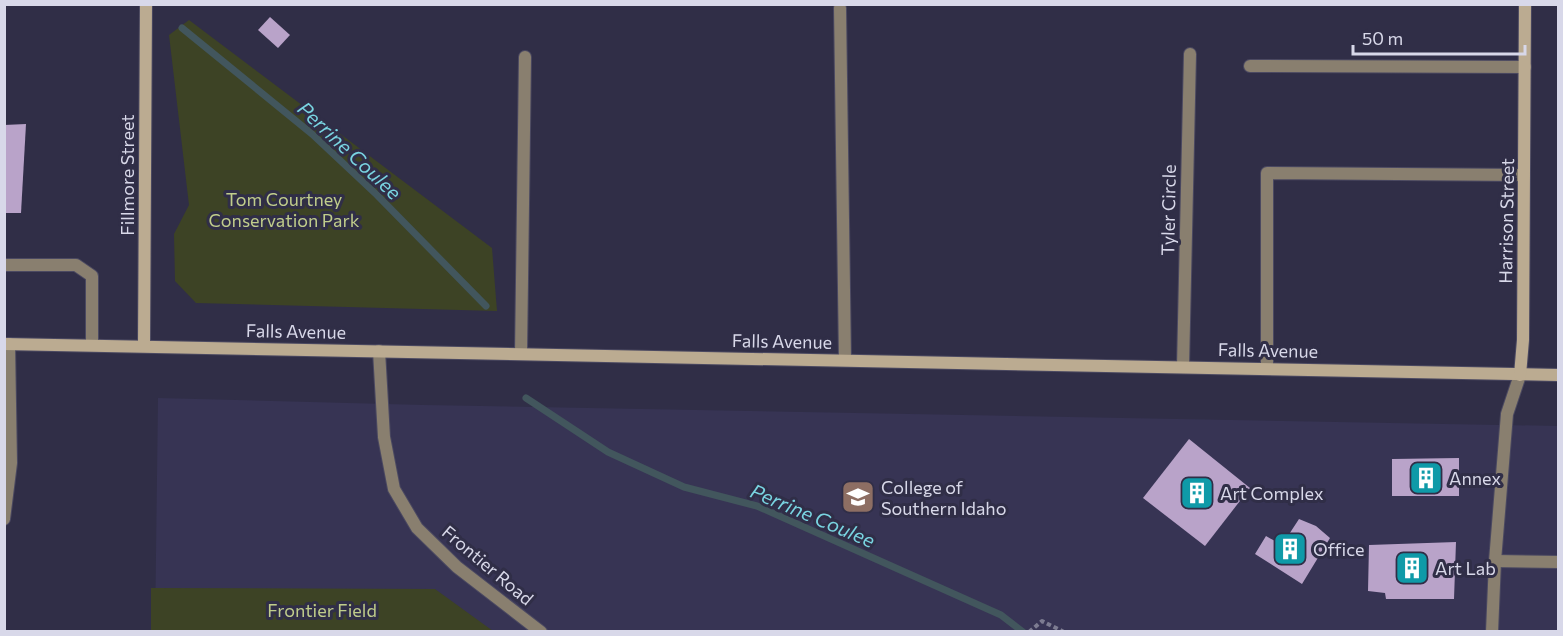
<svg xmlns="http://www.w3.org/2000/svg" width="1563" height="636" viewBox="0 0 1563 636" font-family="Commissioner,sans-serif">
  <rect width="100%" height="100%" fill="#302e47"/>
  <path fill="#373454" d="M158 398 424 405 1558 426V631L155 632Z"/>
  <g fill="#3d4325">
    <path d="M189 20 492 248 497 311 196 303 175 281 174 234 189 205 169 35Z"/>
    <path d="M151 588 435 589 493 631H151Z"/>
  </g>
  <g fill="none" stroke-linecap="round" stroke-linejoin="round">
    <g stroke="#42565d" stroke-width="7">
      <path d="M182 28 312 134 377 195 486 306"/>
      <path d="M526 398 608 452 684 487 757 506 1001 615 1023 632"/>
    </g>
  </g>
  <g fill="#b9a3c9">
    <path d="M270 17 290 35 278 48 258 30Z"/>
    <path d="M26 124 21 213H4V125Z"/>
    <path d="M1189 439 1250 488 1205 546 1143 498Z"/>
    <path d="M1459 458V496H1392V459Z"/>
    <path d="M1299 519 1316 526 1330 538 1302 584 1255 554 1266 536 1282 545Z"/>
    <path d="M1456 542 1454 599H1386L1385 593 1368 591 1369 545Z"/>
  </g>
  <g fill="none" stroke-linecap="round" stroke-linejoin="round">
    <defs>
      <g id="lane">
        <path d="M4 265H76L92 276V345"/>
        <path d="M1267 368V173L1524 175"/>
        <path d="M1495 561 1558 562"/>
        <path d="M1492 632 1495 561 1507 414 1520 375"/>
      </g>
      <g id="street">
        <path d="M840 8 845 360"/>
        <path d="M1250 66 1525 67"/>
        <path d="M379 351 384 437 394 489 417 528 457 567 541 632"/>
        <path d="M521 354 525 57"/>
        <path d="M1183 367 1190 54"/>
        <path d="M4 519 11 463 9 344"/>
      </g>
      <g id="secondary">
        <path d="M4 344 1558 375"/>
        <path d="M144 346 146 4"/>
        <path d="M1520 375 1523 340 1525 4"/>
      </g>
    </defs>
    <use href="#lane" stroke="#4b4961" stroke-width="14"/>
    <use href="#street" stroke="#4b4961" stroke-width="14"/>
    <use href="#secondary" stroke="#4b4961" stroke-width="14"/>
    <path stroke="#7d7c91" stroke-width="4" stroke-dasharray="4.5 3" stroke-linecap="butt" d="M1029 632 1042 621 1064 632"/>
    <use href="#lane" stroke="#897f6f" stroke-width="12"/>
    <use href="#street" stroke="#897f6f" stroke-width="12"/>
    <use href="#secondary" stroke="#bbab91" stroke-width="12"/>
  </g>
  <defs>
    <symbol id="building-square" viewBox="-11 -11 22 22"><rect x="-9" y="-9" width="18" height="18" rx="4" fill="#0f9aa8" stroke="#302e47"/><path d="M-4-6H4V6H1V3H-1V6H-4ZM-2.5-4.3h1.7v1.8h-1.7ZM.8-4.3h1.7v1.8H.8ZM-2.5-1h1.7V.8h-1.7ZM.8-1h1.7V.8H.8Z" fill="#fff"/></symbol>
    <symbol id="university-square" viewBox="-11 -11 22 22"><rect x="-9" y="-9" width="18" height="18" rx="4" fill="#8d6e63" stroke="#302e47"/><path d="M0-5L7-2L0 1L-7-2ZM-4 1L0 2.5L4 1V4Q0 6-4 4Z" fill="#fff"/></symbol>
  </defs>
  <g fill-rule="evenodd">
    <use href="#building-square" x="1407" y="459" width="38" height="38"/>
    <use href="#building-square" x="1178" y="474" width="38" height="38"/>
    <use href="#university-square" x="839" y="478" width="38" height="38"/>
    <use href="#building-square" x="1271" y="530" width="38" height="38"/>
    <use href="#building-square" x="1393" y="549" width="38" height="38"/>
  </g>
  <g text-anchor="middle" dominant-baseline="central" stroke-width="6" stroke-linejoin="round" paint-order="stroke">
    <g font-size="18" fill="#d8d8e9" stroke="#302e47">
      <text transform="translate(127 175) rotate(-90)">Fillmore Street</text>
      <text transform="translate(1168 210) rotate(-89)">Tyler Circle</text>
      <text transform="translate(1506 221) rotate(-89)">Harrison Street</text>
      <text transform="translate(296 331) rotate(1)">Falls Avenue</text>
      <text transform="translate(782 341) rotate(1)">Falls Avenue</text>
      <text transform="translate(1268 350) rotate(1)">Falls Avenue</text>
      <text transform="translate(488 565) rotate(40)">Frontier Road</text>
    </g>
    <g font-size="18" fill="#c0cd8b" stroke="#302e47">
      <text x="284" y="199">Tom Courtney<tspan x="284" dy="21">Conservation Park</tspan></text>
      <text x="322" y="610">Frontier Field</text>
    </g>
    <g font-size="18" fill="#d8d8e9" stroke="#302e47" text-anchor="start">
      <text x="1449" y="478">Annex</text>
      <text x="881" y="487">College of<tspan x="881" dy="21">Southern Idaho</tspan></text>
      <text x="1220" y="493">Art Complex</text>
      <text x="1313" y="549">Office</text>
      <text x="1435" y="568">Art Lab</text>
    </g>
    <g font-size="20" font-style="italic" fill="#79d4e1" stroke="#302e47">
      <text transform="translate(350 150) rotate(43)">Perrine Coulee</text>
      <text transform="translate(813 515) rotate(23)">Perrine Coulee</text>
    </g>
  </g>
  <rect width="1563" height="636" fill="none" stroke="#d8d8e9" stroke-width="12"/>
  <path d="M1353 45v9h172v-9" fill="none" stroke="#d8d8e9" stroke-width="3"/>
  <text x="1362" y="45" font-size="18" fill="#d8d8e9" stroke="#302e47" stroke-width="4.5" paint-order="stroke">50 m</text>
</svg>
